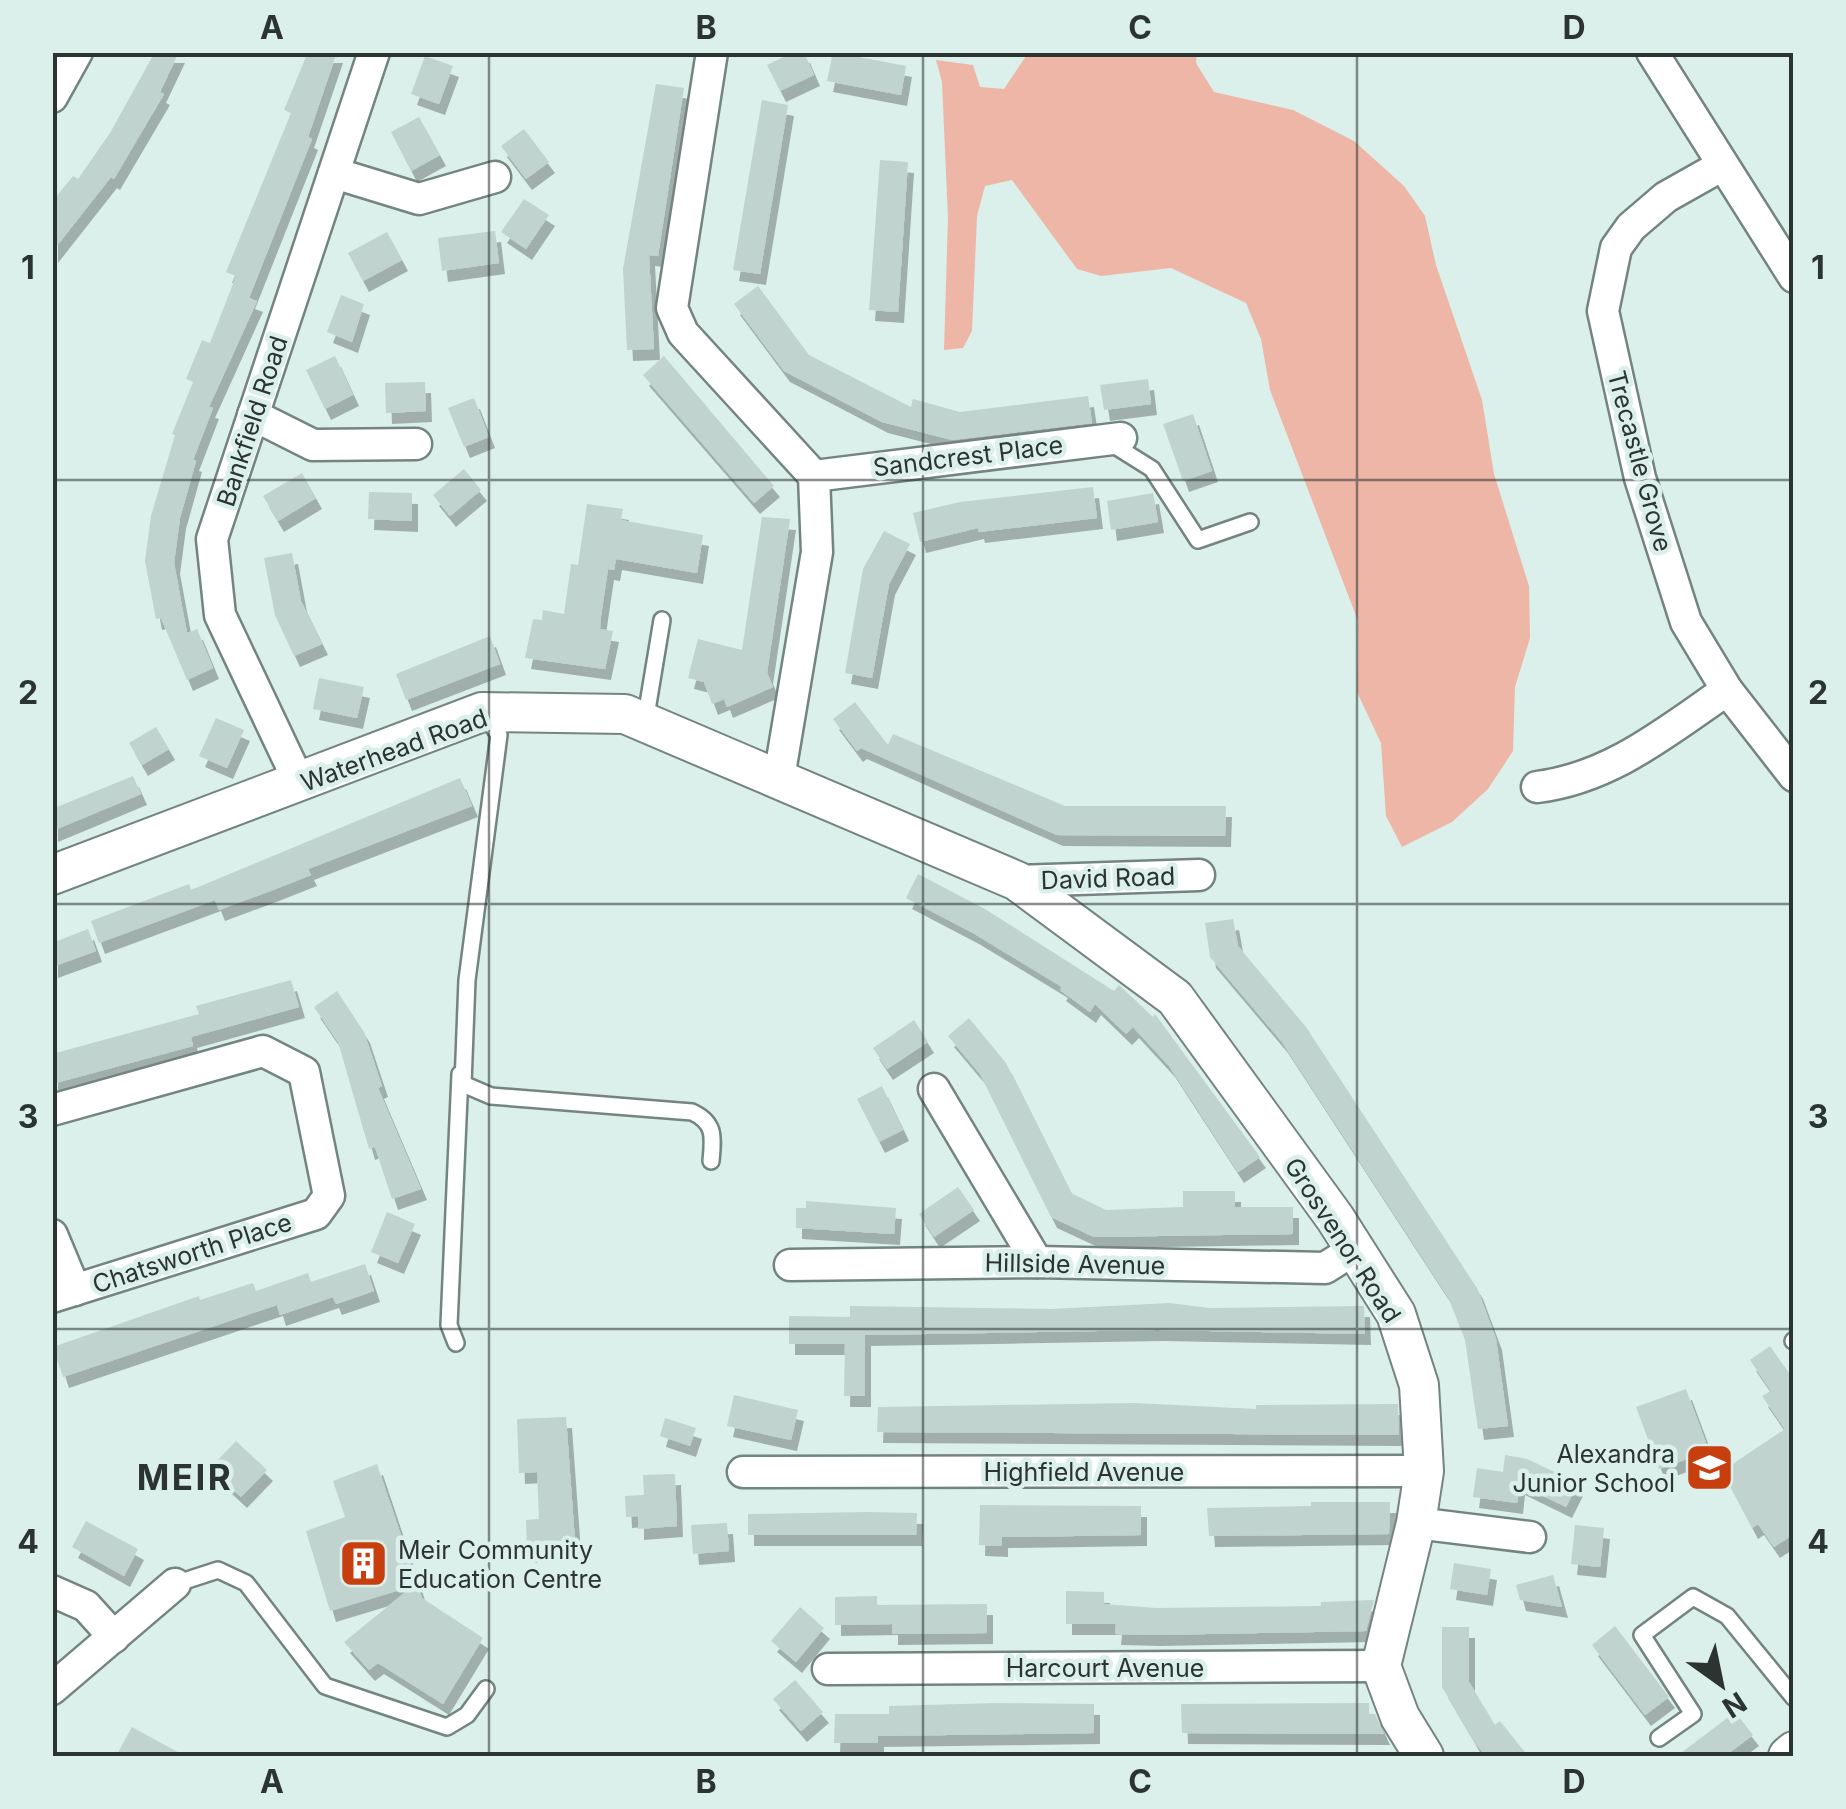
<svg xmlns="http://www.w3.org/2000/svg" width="1846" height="1809" viewBox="0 0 1846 1809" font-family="Inter,sans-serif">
  <defs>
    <filter id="shadow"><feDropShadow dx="6" dy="11" stdDeviation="0" flood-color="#0004"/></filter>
  </defs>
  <rect width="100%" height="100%" fill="#dbefeb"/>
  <path fill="#eeb6a6" d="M1028 53H1197L1196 63 1214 92 1293 110 1354 141 1404 186 1425 216 1436 265 1482 400 1494 474 1529 586 1530 638 1515 687 1513 751 1488 789 1452 822 1402 847 1386 816 1381 743 1357 692 1358 621 1270 390 1261 339 1246 303 1171 268 1101 276 1077 269 1012 180 985 186 977 216 972 331 963 348 944 350 948 218 942 82 936 60 973 65 980 87 1004 89Z"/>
  <g fill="#c0d3cf" filter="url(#shadow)">
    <path d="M155 52H179L160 92 164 94 114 179 111 177 52 252V202L73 176 78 179 110 133Z"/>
    <path d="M308 52H337L308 137 312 139 249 298 257 301 209 407 213 408 193 460 196 461 180 518 174 563 187 633 197 629 213 668 187 680 161 618 156 619 145 561 151 516 175 435 172 434 193 382 186 379 202 340 210 343 236 276 226 272 291 113 284 110Z"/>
    <path d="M794 52H804L814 75 780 91 767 65Z"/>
    <path d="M833 52 906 66 901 95 827 81Z"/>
    <path d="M425 56 453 66 439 104 411 94Z"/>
    <path d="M656 84 684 88 658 256 649 255 654 349 627 350 623 269Z"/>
    <path d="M762 100 788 105 760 274 733 270Z"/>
    <path d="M419 117 440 155 411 171 391 132Z"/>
    <path d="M524 129 549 162 526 179 501 146Z"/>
    <path d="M880 160 908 162 898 312 869 310Z"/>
    <path d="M524 199 549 215 526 249 501 232Z"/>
    <path d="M495 231 499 263 442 271 438 238Z"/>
    <path d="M387 232 402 260 363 281 348 253Z"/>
    <path d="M758 286 809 355 911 407 913 399 960 412 1088 396 1092 423 952 440 882 422 784 371 734 304Z"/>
    <path d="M341 295 364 304 352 342 327 332Z"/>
    <path d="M335 356 353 395 325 409 306 370Z"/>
    <path d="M664 356 774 486 754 503 643 375Z"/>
    <path d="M1148 379 1151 404 1104 410 1100 385Z"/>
    <path d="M425 382 426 411 386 413 385 383Z"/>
    <path d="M474 398 489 437 464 447 448 408Z"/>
    <path d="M1193 414 1212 471 1183 481 1163 424Z"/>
    <path d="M464 469 481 490 450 516 433 495Z"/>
    <path d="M302 473 316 498 278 521 263 496Z"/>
    <path d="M1093 487 1097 518 979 532 978 528 920 542 913 513 960 502Z"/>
    <path d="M369 492 412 493V521L368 519Z"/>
    <path d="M1153 493 1158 522 1111 530 1107 501Z"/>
    <path d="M587 504 623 509 621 520 703 535 697 573 616 559 614 570 608 569 601 616 600 629 613 631 605 669 525 658 533 619 542 620 543 610 564 614 571 564 578 565Z"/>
    <path d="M762 517 790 519 767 673 773 687 727 707 724 699 712 704 704 682 688 678 698 639 742 650Z"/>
    <path d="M884 531 910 544 889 584 872 678 845 673 863 569Z"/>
    <path d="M292 553 301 601 322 644 294 656 275 615 264 558Z"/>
    <path d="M490 636 500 664 406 700 396 674Z"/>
    <path d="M319 678 364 687 357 718 313 709Z"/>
    <path d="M855 702 888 745 893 734 1065 806H1226L1225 836 1057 835 861 748 857 751 833 719Z"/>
    <path d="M216 718 244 730 227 768 199 756Z"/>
    <path d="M156 727 169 749 142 765 129 743Z"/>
    <path d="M133 776 141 794 52 831V809Z"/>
    <path d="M460 778 472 806 308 869 311 875 273 890 219 910 215 900 99 943 91 921 189 884 191 890Z"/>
    <path d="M918 874 985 909 1114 991 1119 985 1153 1017 1155 1014 1260 1157 1238 1172 1169 1066 1133 1027 1126 1034 1095 1004 1090 1012 1060 990 1062 987 973 933 906 898Z"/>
    <path d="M1233 919 1238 946 1306 1027 1477 1288 1496 1339 1508 1426 1478 1429 1465 1340 1448 1297 1282 1042 1210 957 1205 923Z"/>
    <path d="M88 929 96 951 52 967V943Z"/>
    <path d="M291 980 299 1007 191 1037 193 1046 52 1084V1054L199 1014 196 1006Z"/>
    <path d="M337 991 364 1032 382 1086 378 1088 421 1189 392 1199 375 1147 369 1149 338 1042 314 1007Z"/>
    <path d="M969 1018 1006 1063 1071 1193 1106 1210 1183 1207V1191H1235V1207H1293V1234L1094 1237 1051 1217 980 1074 948 1036Z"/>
    <path d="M914 1020 928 1042 887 1069 873 1048Z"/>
    <path d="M882 1086 903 1130 879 1142 857 1099Z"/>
    <path d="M958 1187 974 1210 934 1237 919 1214Z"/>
    <path d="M806 1201 896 1208 894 1234 796 1228V1208H806Z"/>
    <path d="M387 1212 415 1224 398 1263 371 1252Z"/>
    <path d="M365 1264 374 1291 336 1304 333 1297 280 1315 277 1305 63 1377 53 1347 199 1296 200 1300 253 1283 256 1291 308 1273 311 1282Z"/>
    <path d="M1169 1303 1210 1308 1364 1306 1365 1334 1157 1330 865 1335V1396H844L845 1344H789V1316L850 1317V1306L1051 1309Z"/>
    <path d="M1770 1346 1794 1380V1534L1774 1547 1758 1524 1752 1528 1722 1471 1785 1429 1762 1396 1771 1391 1750 1360Z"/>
    <path d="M1686 1389 1709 1451 1659 1469 1636 1407Z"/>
    <path d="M734 1395 798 1410 791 1440 727 1426Z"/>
    <path d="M1135 1403 1256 1409V1405L1398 1404 1399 1435 877 1432 878 1407Z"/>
    <path d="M566 1417 575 1541 546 1542V1551L527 1552 526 1520 539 1519 537 1472 519 1473 517 1419Z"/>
    <path d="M665 1418 696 1428 690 1446 660 1436Z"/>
    <path d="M236 1441 267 1470 241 1497 210 1468Z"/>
    <path d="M1505 1455 1527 1459 1578 1483 1566 1507 1519 1484 1517 1503 1473 1497 1477 1468 1503 1472Z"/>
    <path d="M377 1464 422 1598 483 1638 443 1704 378 1663 369 1670 344 1642 413 1586 330 1611 306 1531 345 1517 333 1481Z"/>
    <path d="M675 1474 677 1526 638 1529V1516L626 1517 625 1496 644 1495 643 1475Z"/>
    <path d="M1311 1502H1390L1389 1534 1209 1536 1207 1508 1311 1506Z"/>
    <path d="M980 1505 1141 1506V1535L1002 1537V1546L979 1545Z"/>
    <path d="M867 1512 917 1513 916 1535H748V1514Z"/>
    <path d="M86 1521 138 1549 124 1576 72 1547Z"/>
    <path d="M727 1523 729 1551 693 1554 691 1525Z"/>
    <path d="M1575 1525 1604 1528 1600 1567 1571 1564Z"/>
    <path d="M1454 1563 1491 1569 1487 1595 1450 1589Z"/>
    <path d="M1553 1575 1562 1607 1520 1600 1516 1585Z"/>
    <path d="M1066 1591 1104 1592V1604L1156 1608 1321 1606V1602L1374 1600 1366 1631 1155 1635 1115 1634 1116 1624H1066Z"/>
    <path d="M877 1596V1605L987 1604V1633L892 1634V1624L835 1625V1597Z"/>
    <path d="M800 1607 824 1628 796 1662 771 1641Z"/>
    <path d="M1615 1626 1669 1697 1645 1715 1592 1645Z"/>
    <path d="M1442 1627H1469V1682L1495 1725 1500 1721 1528 1756H1486L1475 1743 1442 1687Z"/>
    <path d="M795 1680 823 1712 801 1731 773 1699Z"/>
    <path d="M998 1703 1094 1704V1733L878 1736V1743H834L835 1714H889V1706Z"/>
    <path d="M1369 1703V1714H1375L1384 1734 1182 1733 1181 1704Z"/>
    <path d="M1735 1712 1753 1735 1725 1756H1677Z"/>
    <path d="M132 1727 185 1756H116Z"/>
  </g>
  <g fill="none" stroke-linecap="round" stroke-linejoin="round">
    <defs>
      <g id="service">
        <path d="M1109 442 1152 469 1198 540 1250 522"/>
        <path d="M485 715 499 735 467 980 463 1084 491 1096 692 1112C716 1123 713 1138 711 1161"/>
        <path d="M645 722 662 620"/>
        <path d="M1793 1341 1794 1340"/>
        <path d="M456 1343 449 1325 460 1074"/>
        <path d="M175 1584 218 1570 246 1583 325 1686 447 1727 467 1715 486 1689"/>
        <path d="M1659 1738 1693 1714 1642 1635 1693 1597 1727 1616 1794 1698"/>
      </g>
      <g id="minor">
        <path d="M712 52 672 308 683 333 814 476 817 552 779 778"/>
        <path d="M1652 52 1794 277"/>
        <path d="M52 97 77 52"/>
        <path d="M1721 166 1666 197 1631 227 1616 248 1603 311 1640 478 1686 622 1727 690 1794 776"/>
        <path d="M334 173 419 199 495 177"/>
        <path d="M253 415 313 445 416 444"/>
        <path d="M814 476 1121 438"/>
        <path d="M300 784 220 615 212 539 374 52"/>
        <path d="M1537 787C1611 778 1667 731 1727 690"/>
        <path d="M1017 881 1199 875"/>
        <path d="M934 1089 1037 1262"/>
        <path d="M52 1110 263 1051 304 1072 329 1196 316 1214 52 1297"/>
        <path d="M52 1235 75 1290"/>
        <path d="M790 1265 1037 1262 1325 1268 1355 1249"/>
        <path d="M743 1472 1424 1471"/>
        <path d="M1416 1523 1530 1537"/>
        <path d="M52 1591 86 1606 114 1637"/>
        <path d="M828 1669 1381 1666"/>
        <path d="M52 1689 175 1584"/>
      </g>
      <g id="tertiary">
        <path d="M52 875 482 712 625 714 1017 881 1175 998 1335 1218 1396 1314 1419 1385 1424 1471 1416 1523 1381 1666 1400 1717 1424 1756"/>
        <path d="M1788 1756 1794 1751"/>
      </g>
    </defs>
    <use href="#service" stroke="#738481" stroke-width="20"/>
    <use href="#minor" stroke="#738481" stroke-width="35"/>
    <use href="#tertiary" stroke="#738481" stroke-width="42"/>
    <use href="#service" stroke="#fff" stroke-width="15"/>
    <use href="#minor" stroke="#fff" stroke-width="30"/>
    <use href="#tertiary" stroke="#fff" stroke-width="38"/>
  </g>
  <path fill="none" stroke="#2c3432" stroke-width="2.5" stroke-opacity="0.55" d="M489 52V1756M923 52V1756M1357 52V1756M52 480H1794M52 904H1794M52 1329H1794"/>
  <defs>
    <symbol id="school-square" viewBox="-11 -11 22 22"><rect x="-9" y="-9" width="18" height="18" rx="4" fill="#c73f0e" stroke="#dbefeb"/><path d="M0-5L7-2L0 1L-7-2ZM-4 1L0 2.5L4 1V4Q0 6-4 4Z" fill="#fff"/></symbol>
    <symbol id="building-square" viewBox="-11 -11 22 22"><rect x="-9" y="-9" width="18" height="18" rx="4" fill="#c73f0e" stroke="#dbefeb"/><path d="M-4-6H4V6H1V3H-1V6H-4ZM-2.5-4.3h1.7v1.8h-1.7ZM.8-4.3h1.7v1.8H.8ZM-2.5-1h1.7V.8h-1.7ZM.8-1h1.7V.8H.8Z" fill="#fff"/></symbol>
  </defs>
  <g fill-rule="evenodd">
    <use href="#school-square" x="1682" y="1440" width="55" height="55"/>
    <use href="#building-square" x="336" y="1536" width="55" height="55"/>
  </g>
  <g text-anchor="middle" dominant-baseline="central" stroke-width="9" stroke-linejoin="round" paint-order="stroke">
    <g font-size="25" fill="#2c3432" stroke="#dbefeb">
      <text transform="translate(252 421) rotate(-72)">Bankfield Road</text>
      <text transform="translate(968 456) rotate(-7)">Sandcrest Place</text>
      <text transform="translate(1640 461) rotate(75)">Trecastle Grove</text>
      <text transform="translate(394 750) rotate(-20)">Waterhead Road</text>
      <text transform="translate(1108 878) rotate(-2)">David Road</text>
      <text transform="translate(1343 1240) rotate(57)">Grosvenor Road</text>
      <text transform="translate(192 1253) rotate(-18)">Chatsworth Place</text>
      <text transform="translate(1075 1264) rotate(1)">Hillside Avenue</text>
      <text x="1084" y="1472">Highfield Avenue</text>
      <text x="1105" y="1668">Harcourt Avenue</text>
    </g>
    <g font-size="25" fill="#2c3432" stroke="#dbefeb" text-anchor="end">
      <text x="1675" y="1454">Alexandra<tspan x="1675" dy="29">Junior School</tspan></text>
      <text x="398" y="1550" text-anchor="start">Meir Community<tspan x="398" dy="29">Education Centre</tspan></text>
    </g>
    <g font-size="35" font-weight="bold" letter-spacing="2.5" fill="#2c3432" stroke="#dbefeb">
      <text x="185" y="1477">MEIR</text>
    </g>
  </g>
  <rect width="1846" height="1809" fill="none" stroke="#dbefeb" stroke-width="110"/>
  <g transform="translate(1721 1684) rotate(147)" stroke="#dbefeb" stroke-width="8" paint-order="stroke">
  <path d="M0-8L18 38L0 25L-18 38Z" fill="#2c3432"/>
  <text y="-15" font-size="28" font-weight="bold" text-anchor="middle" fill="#2c3432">N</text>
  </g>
  <rect x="55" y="55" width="1736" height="1699" fill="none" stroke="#2c3432" stroke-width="4"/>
  <g font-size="32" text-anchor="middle" font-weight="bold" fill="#2c3432">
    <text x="272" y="39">A</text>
    <text x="706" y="39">B</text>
    <text x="1140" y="39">C</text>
    <text x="1574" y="39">D</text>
    <text x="28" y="279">1</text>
    <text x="1818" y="279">1</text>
    <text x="28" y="704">2</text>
    <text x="1818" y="704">2</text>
    <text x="28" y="1128">3</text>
    <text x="1818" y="1128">3</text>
    <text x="28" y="1553">4</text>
    <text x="1818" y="1553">4</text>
    <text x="272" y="1793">A</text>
    <text x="706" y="1793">B</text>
    <text x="1140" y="1793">C</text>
    <text x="1574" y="1793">D</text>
  </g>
</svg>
